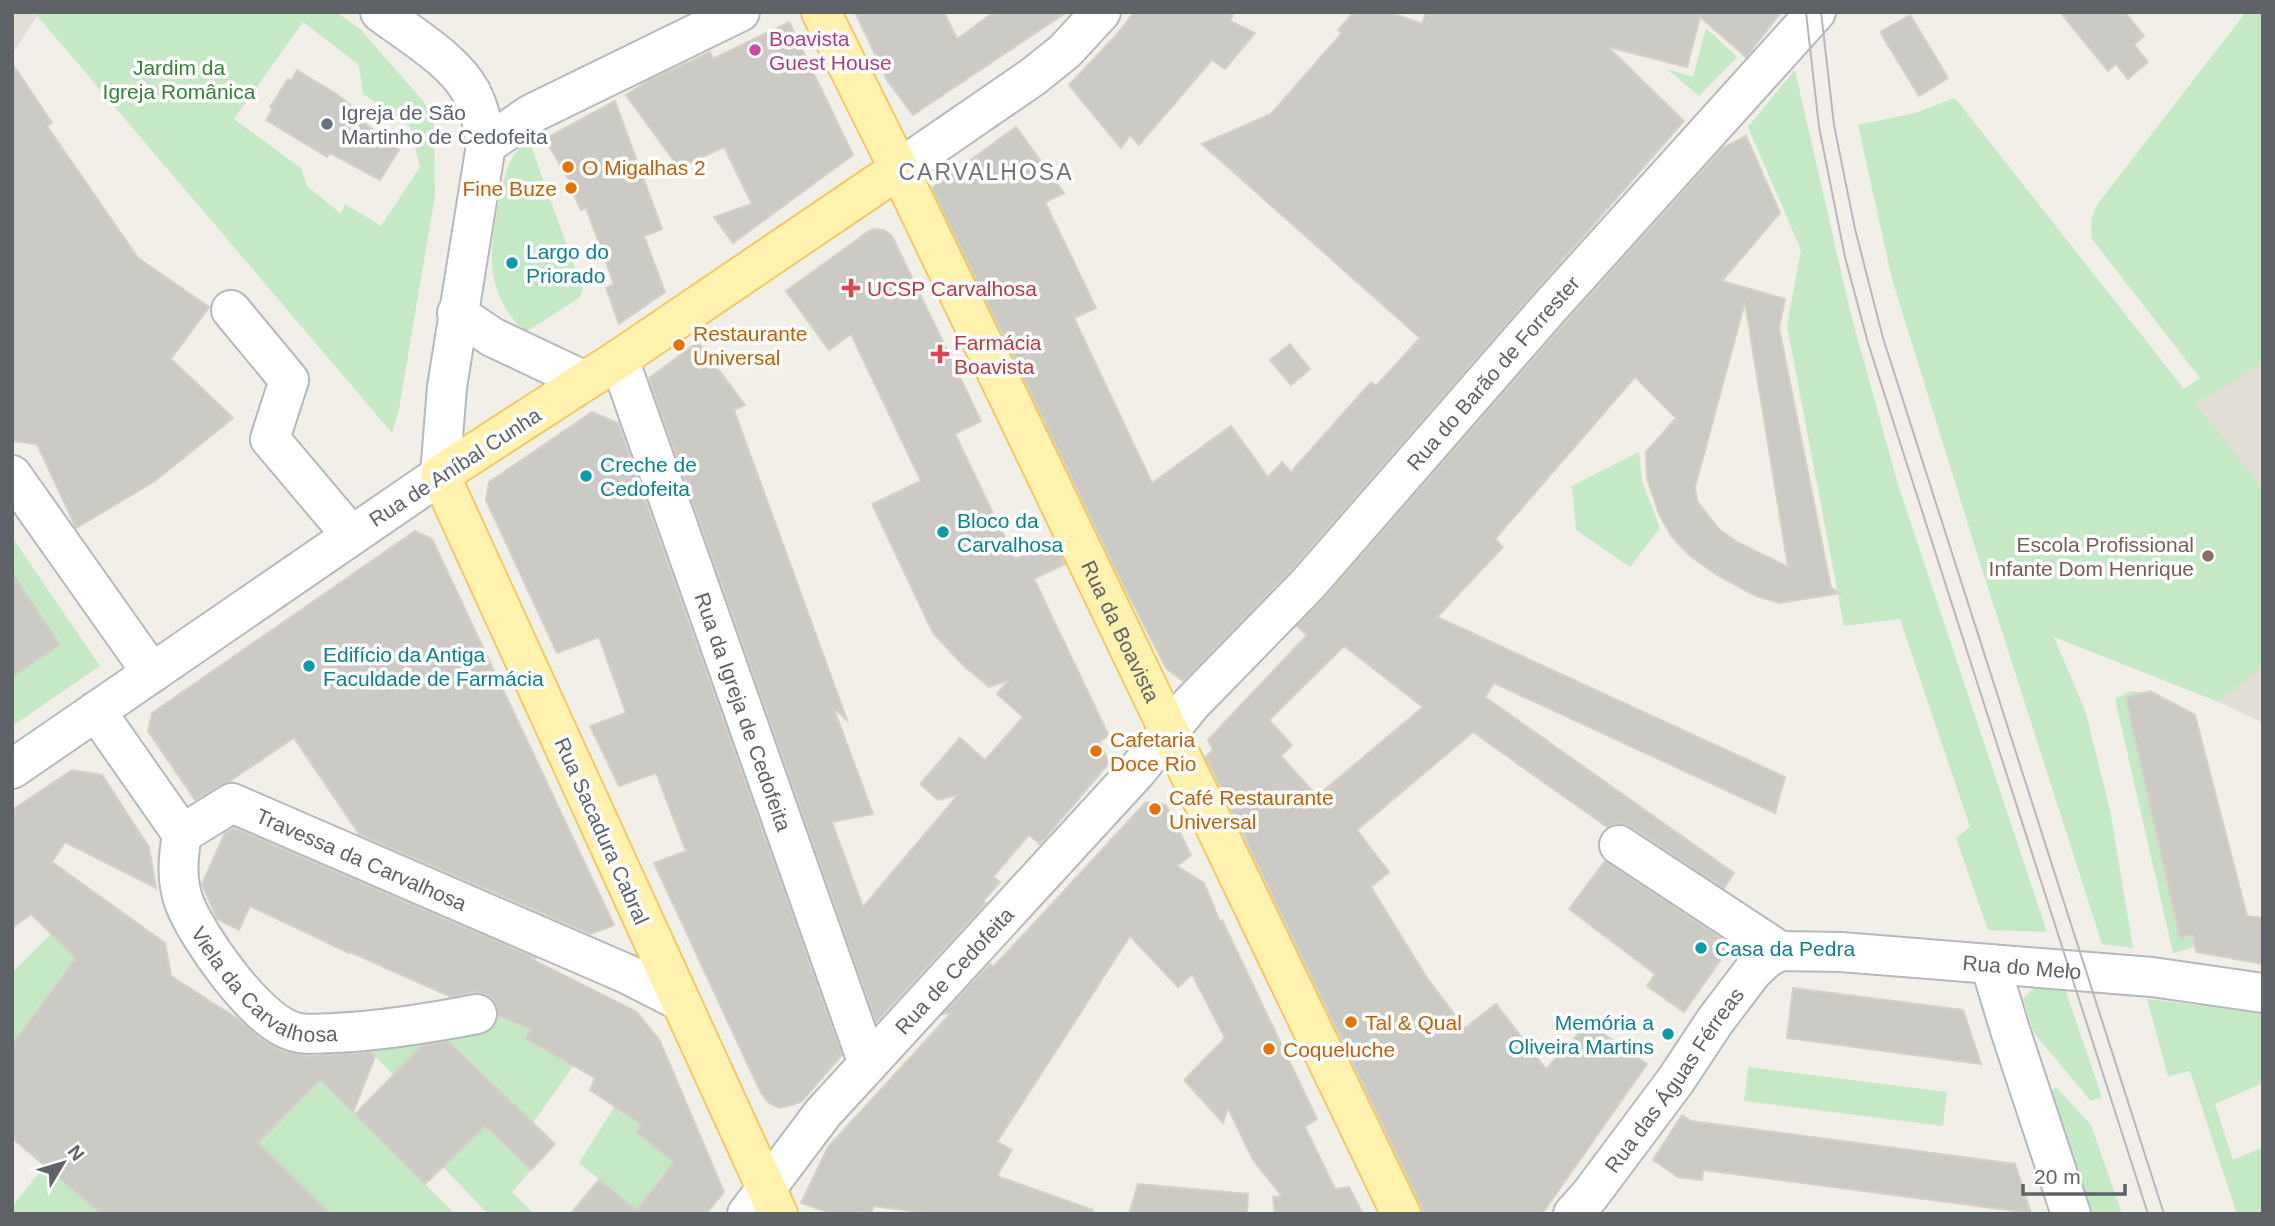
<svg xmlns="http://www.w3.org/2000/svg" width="2275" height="1226" viewBox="0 0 2275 1226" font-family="Arial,sans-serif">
  <rect width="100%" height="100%" fill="#f1efe8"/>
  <g fill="#e1ded6">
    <path d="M12 12H34L37 16 12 54Z"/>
    <path d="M2263 363V723L2219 702 2054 636 2253 477 2195 404Z"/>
  </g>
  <g fill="#c5e8c5" fill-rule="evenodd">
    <path d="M34 12H336L361 30 424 102 434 124 435 196 399 409 392 433ZM303 22 359 65 363 94 410 127 420 167 381 226 345 204 341 214 307 186 301 168 234 119Z"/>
    <path d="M2246 12H2263V363L2196 404 2263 489V666L2219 702 2054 637 2086 713 2110 810 2133 948 2102 944 1981 566 1892 279 1858 125 1915 113 1955 98 2184 389 2200 378 2092 239C2090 223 2091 214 2100 201Z"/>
    <path d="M1706 28 1737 57 1699 96 1667 69 1693 77Z"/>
    <path d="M1795 70 1850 311 1897 481 2047 932 1988 930 1956 838 1970 827 1900 619 1844 626 1787 326 1801 250 1748 127Z"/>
    <path d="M526 141 531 146 583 290 579 298 526 332C506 316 494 290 492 265 490 246 501 179 510 162 514 154 520 147 526 141Z"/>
    <path d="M1639 452 1642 481 1660 528 1630 567 1576 530 1572 486Z"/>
    <path d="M12 537 100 666 12 726Z"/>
    <path d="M2131 691 2144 693 2126 699 2180 937 2192 934 2195 947 2173 953 2115 699Z"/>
    <path d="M51 934 76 958 12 1045V973Z"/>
    <path d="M2035 987 2065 989 2102 1097 2091 1101 2034 1033 2023 999Z"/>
    <path d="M2147 999 2263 1013V1083L2215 1104 2233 1160 2263 1147V1214H2237L2190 1071 2168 1076Z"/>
    <path d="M510 1010 574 1065 533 1123 437 1031 412 1056 492 1133 522 1136 510 1150 531 1170 512 1192 534 1214H488L443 1167 465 1145 359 1041 491 1019Z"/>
    <path d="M300 1060 455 1214H330L258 1143 298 1102Z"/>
    <path d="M1748 1067 1947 1092 1943 1126 1744 1101Z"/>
    <path d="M2056 1087 2091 1125 2122 1214H2088L2048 1095Z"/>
    <path d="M615 1106 641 1124 637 1134 674 1162 637 1210 579 1163Z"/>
    <path d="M45 1165 100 1212 12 1214V1207Z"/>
  </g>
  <g fill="#cccac5" stroke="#d6d1c6" stroke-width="2" fill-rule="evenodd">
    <path d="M855 12H944L957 39 994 12H1067L913 115 887 80Z"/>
    <path d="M1134 12H1234L1230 21 1255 33 1225 69 1212 60 1139 145 1130 135 1121 148 1069 85 1118 33Z"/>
    <path d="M1354 12H1390L1422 24 1426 12H1781L1746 57 1700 17 1687 67 1608 47 1684 121 1292 569 1183 681 1166 668 1120 578 932 188 1016 127 1064 193 1045 202 1096 308 1074 318 1152 483 1231 426 1268 477 1282 462 1291 472 1371 382 1376 386 1420 338 1202 144 1271 114 1342 33 1338 30Z"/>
    <path d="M2060 12H2125L2144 36 2134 45 2148 62 2128 79 2116 64 2108 71Z"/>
    <path d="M1910 15 1948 78 1919 96 1880 32Z"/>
    <path d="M789 22 853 155 733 243 714 217 752 204 724 147 679 168 626 95 648 81 710 52 713 59Z"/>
    <path d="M12 63 52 123 47 126 138 258 209 307 171 359 233 418 155 481 76 528 37 444 12 441Z"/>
    <path d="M297 70 338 95 360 113 357 117 399 150 380 180 330 153 327 157 266 120 273 109 270 107 288 79 291 81Z"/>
    <path d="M615 101 662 229 644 236 665 292 619 324 606 288 614 284 586 208 581 210 570 186 572 185 545 139Z"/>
    <path d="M1746 136 1780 213 1722 281 1785 299 1779 328 1831 588 1841 593 1780 603 1756 596 1717 575 1690 556 1672 537 1659 514 1647 478 1646 452 1676 418 1635 377 1495 539 1503 547 1437 617 1785 777 1775 813 1494 683 1485 697 1734 873 1724 888 1631 827 1620 823 1607 827 1473 732 1357 830 1389 872 1371 887 1427 978 1465 1028 1496 1004 1546 1069 1588 1023 1647 1064 1542 1214H1423L1421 1205 1206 757 1213 750 1208 740 1307 635 1297 626 1324 598 1564 324 1723 148ZM1745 302 1788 567 1737 542 1719 529 1697 501 1695 487ZM1344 646 1423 707 1317 796 1281 756 1292 745 1269 720Z"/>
    <path d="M875 229 884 230 892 236 981 421 955 434 1015 559 1053 541 1065 564 1034 579 1109 736 1099 741 1109 763 1040 844 1029 835 993 877 1000 882 983 901 986 903 876 1022 649 378 698 342 745 405 734 410 847 720 834 709 873 814 832 822 863 907 958 795 938 800 920 784 960 738 985 760 1023 717 997 694 1009 680 989 687 963 665 933 633 872 504 921 481 851 334 829 350 786 291 869 231Z"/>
    <path d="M1290 344 1310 369 1291 385 1270 360Z"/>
    <path d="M592 412 618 423 842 1055 801 1102 788 1106 779 1108 769 1103 761 1093 654 863 686 851 656 773 619 786 590 726 626 713 599 637 557 653 486 500 489 482Z"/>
    <path d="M415 531 432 539 614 925 591 934 359 834 294 738 230 781 195 800 148 731 152 713Z"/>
    <path d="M12 573 60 645 12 677Z"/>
    <path d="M2150 691 2195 715 2247 916 2263 918V964L2196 952 2193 934 2180 938 2126 698Z"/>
    <path d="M72 770 102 775 149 847 156 888 65 842 52 862 165 943 171 976 241 1021 264 1041 285 1052 313 1056 371 1052 375 1057 353 1112 320 1080 258 1143 330 1214H102L12 1138V1045L76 958 31 914 12 928V810Z"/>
    <path d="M1155 802 1166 805 1191 855 1177 866 1204 883 1220 922 1222 920 1317 1119 1305 1127 1335 1189 1349 1187 1363 1214H1275L1273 1197 1282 1196 1253 1160 1228 1108 1223 1123 1184 1080 1225 1038 1192 974 1178 987 1130 936 997 1142 1012 1150 997 1176 1093 1210 1092 1214H933L874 1206 871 1212 833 1214 801 1203 828 1147 951 1013 943 1014 990 964 993 967 1026 932 1145 803Z"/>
    <path d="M234 828 535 958 531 959 637 1012 660 1041 724 1192 706 1214H570L599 1180 637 1210 674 1162 637 1133 641 1124 590 1090 595 1078 526 1039 531 1029 498 1016V1009L494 1000 485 994 473 992 451 997 350 952 349 953 250 906 239 930 217 919 202 884 225 833Z"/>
    <path d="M1605 861 1731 945 1684 1012 1647 986 1655 974 1569 909Z"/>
    <path d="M1793 988 1963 1010 1981 1064 1787 1038Z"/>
    <path d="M448 1041 555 1144 531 1170 485 1126 425 1184 355 1114 422 1046Z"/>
    <path d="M1682 1115 1691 1121 2015 1164 2031 1213 1703 1170 1702 1180 1678 1177 1653 1160Z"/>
    <path d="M1138 1184 1248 1194 1247 1214H1129Z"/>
  </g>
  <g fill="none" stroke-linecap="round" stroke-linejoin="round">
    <defs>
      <g id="minor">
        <path d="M486 145 531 114 740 12"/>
        <path d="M899 169 1034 76 1065 51 1101 12"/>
        <path d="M231 310 289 380 270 439 351 535"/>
        <path d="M457 313 492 337 585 381"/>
        <path id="s1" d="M619 359 868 1064"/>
        <path d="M12 475 152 673"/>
        <path d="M96 711 182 834"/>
        <path d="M12 769 440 475 447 387 486 145C483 127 480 109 471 92 454 60 409 34 380 12"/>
        <path id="s2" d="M182 834 232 803 627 974 680 1001"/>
        <path id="s3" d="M182 834C178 858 176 879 184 902 197 937 256 1020 292 1031 305 1036 321 1033 334 1033 383 1031 430 1023 477 1014"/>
        <path d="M1619 845 1780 951"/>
        <path d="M1990 964 2011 1033 2071 1214"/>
        <path id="s4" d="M747 1214 823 1113 1136 772 1191 704 1308 584 1548 309 1816 12"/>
        <path id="s5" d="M1573 1214 1590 1195 1676 1080 1715 1021 1753 971 1767 958 1780 951 1841 952 2152 977 2263 993"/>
      </g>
      <g id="major">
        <path id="s6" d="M821 12 899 169 1401 1214"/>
        <path d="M778 1214 440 475 619 359 899 169"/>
      </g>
    </defs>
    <use href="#minor" stroke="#b5b8bc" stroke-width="42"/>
    <use href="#major" stroke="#f2c960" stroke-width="42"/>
    <use href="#minor" stroke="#fff" stroke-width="38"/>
    <use href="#major" stroke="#fff2af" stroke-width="38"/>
    <g stroke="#b6b7b8" stroke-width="2">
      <path d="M1806 12 1819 127 1845 257 1868 343 2148 1214"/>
      <path d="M1821 12 1834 125 1855 229 1883 338 2164 1214"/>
    </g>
  </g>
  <circle fill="#d1479c" stroke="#fff" stroke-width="2.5" cx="755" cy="50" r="7"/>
  <circle fill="#6b7280" stroke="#fff" stroke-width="2.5" cx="327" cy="124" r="7"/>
  <g fill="#e8710a" stroke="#fff" stroke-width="2.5">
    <circle cx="568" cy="167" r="7"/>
    <circle cx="571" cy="188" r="7"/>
    <circle cx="679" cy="345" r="7"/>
    <circle cx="1096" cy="751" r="7"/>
    <circle cx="1155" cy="809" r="7"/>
    <circle cx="1351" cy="1022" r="7"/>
    <circle cx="1269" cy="1049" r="7"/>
  </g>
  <g fill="#0f9aa8" stroke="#fff" stroke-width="2.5">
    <circle cx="512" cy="263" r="7"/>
    <circle cx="586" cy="476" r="7"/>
    <circle cx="943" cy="532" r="7"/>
    <circle cx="309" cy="666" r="7"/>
    <circle cx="1701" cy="948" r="7"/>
    <circle cx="1668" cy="1034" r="7"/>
  </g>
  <g fill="#e0444e" stroke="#fff" stroke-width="2.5">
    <path d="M847.5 277.5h7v7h7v7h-7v7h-7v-7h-7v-7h7z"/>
    <path d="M936.5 343.5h7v7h7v7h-7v7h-7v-7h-7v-7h7z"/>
  </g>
  <circle fill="#8d6e63" stroke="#fff" stroke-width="2.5" cx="2208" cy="556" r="7"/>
  <g text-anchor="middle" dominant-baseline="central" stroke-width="7" stroke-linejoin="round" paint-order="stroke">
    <g font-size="21" fill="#b23c85" stroke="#fff" text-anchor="start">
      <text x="769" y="38">Boavista<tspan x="769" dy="24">Guest House</tspan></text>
    </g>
    <g font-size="21" fill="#348238" stroke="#fff">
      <text x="179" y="67">Jardim da<tspan x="179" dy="24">Igreja Românica</tspan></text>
    </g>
    <g font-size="21" fill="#5b616d" stroke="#fff" text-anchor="start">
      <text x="341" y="112">Igreja de São<tspan x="341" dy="24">Martinho de Cedofeita</tspan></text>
    </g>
    <g font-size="21" fill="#c56008" stroke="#fff" text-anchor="start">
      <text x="582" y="167">O Migalhas 2</text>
      <text x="557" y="188" text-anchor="end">Fine Buze</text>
      <text x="693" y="333">Restaurante<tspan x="693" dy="24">Universal</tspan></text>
      <text x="1110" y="739">Cafetaria<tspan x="1110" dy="24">Doce Rio</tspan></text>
      <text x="1169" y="797">Café Restaurante<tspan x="1169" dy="24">Universal</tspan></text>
      <text x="1365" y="1022">Tal &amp; Qual</text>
      <text x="1283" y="1049">Coqueluche</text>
    </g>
    <g font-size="21" fill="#0d838f" stroke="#fff" text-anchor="start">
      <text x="526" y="251">Largo do<tspan x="526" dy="24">Priorado</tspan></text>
      <text x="600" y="464">Creche de<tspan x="600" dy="24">Cedofeita</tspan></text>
      <text x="957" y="520">Bloco da<tspan x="957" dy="24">Carvalhosa</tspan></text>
      <text x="323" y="654">Edifício da Antiga<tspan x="323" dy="24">Faculdade de Farmácia</tspan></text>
      <text x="1715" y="948">Casa da Pedra</text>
      <text x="1654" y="1022" text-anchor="end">Memória a<tspan x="1654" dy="24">Oliveira Martins</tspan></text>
    </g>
    <g font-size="21" fill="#be3a42" stroke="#fff" text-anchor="start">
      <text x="867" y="288">UCSP Carvalhosa</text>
      <text x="954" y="342">Farmácia<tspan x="954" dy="24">Boavista</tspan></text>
    </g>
    <g font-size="21" fill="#5f6368" stroke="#fff">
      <text stroke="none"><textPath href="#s4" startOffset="1125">Rua do Barão de Forrester</textPath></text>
      <text transform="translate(455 467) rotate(-33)">Rua de Aníbal Cunha</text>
      <text stroke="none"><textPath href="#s6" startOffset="688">Rua da Boavista</textPath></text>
      <text stroke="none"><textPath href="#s1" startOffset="374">Rua da Igreja de Cedofeita</textPath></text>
      <text transform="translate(602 831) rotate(66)">Rua Sacadura Cabral</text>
      <text stroke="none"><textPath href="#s2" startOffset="200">Travessa da Carvalhosa</textPath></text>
      <text stroke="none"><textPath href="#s5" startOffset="579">Rua do Melo</textPath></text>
      <text stroke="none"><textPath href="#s4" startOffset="320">Rua de Cedofeita</textPath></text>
      <text stroke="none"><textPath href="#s3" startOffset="192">Viela da Carvalhosa</textPath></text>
      <text stroke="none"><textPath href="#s5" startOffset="168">Rua das Águas Férreas</textPath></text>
    </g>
    <g font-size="21" fill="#785e54" stroke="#fff" text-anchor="end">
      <text x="2194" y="544">Escola Profissional<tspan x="2194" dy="24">Infante Dom Henrique</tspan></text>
    </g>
    <g font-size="23" letter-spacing="2" fill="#70757a" stroke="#fff">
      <text x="986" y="172">CARVALHOSA</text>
    </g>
  </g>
  <rect width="2275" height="1226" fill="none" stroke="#5f6368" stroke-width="28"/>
  <g transform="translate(63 1163) rotate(52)" stroke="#ffffff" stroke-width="5" paint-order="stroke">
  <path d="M0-5L12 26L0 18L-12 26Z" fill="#5f6368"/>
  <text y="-10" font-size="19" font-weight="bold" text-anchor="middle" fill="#5f6368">N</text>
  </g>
  <path d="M2023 1184v10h102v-10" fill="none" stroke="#5f6368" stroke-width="3.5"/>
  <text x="2034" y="1184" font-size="21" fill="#5f6368" stroke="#ffffff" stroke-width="5" paint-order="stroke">20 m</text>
</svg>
